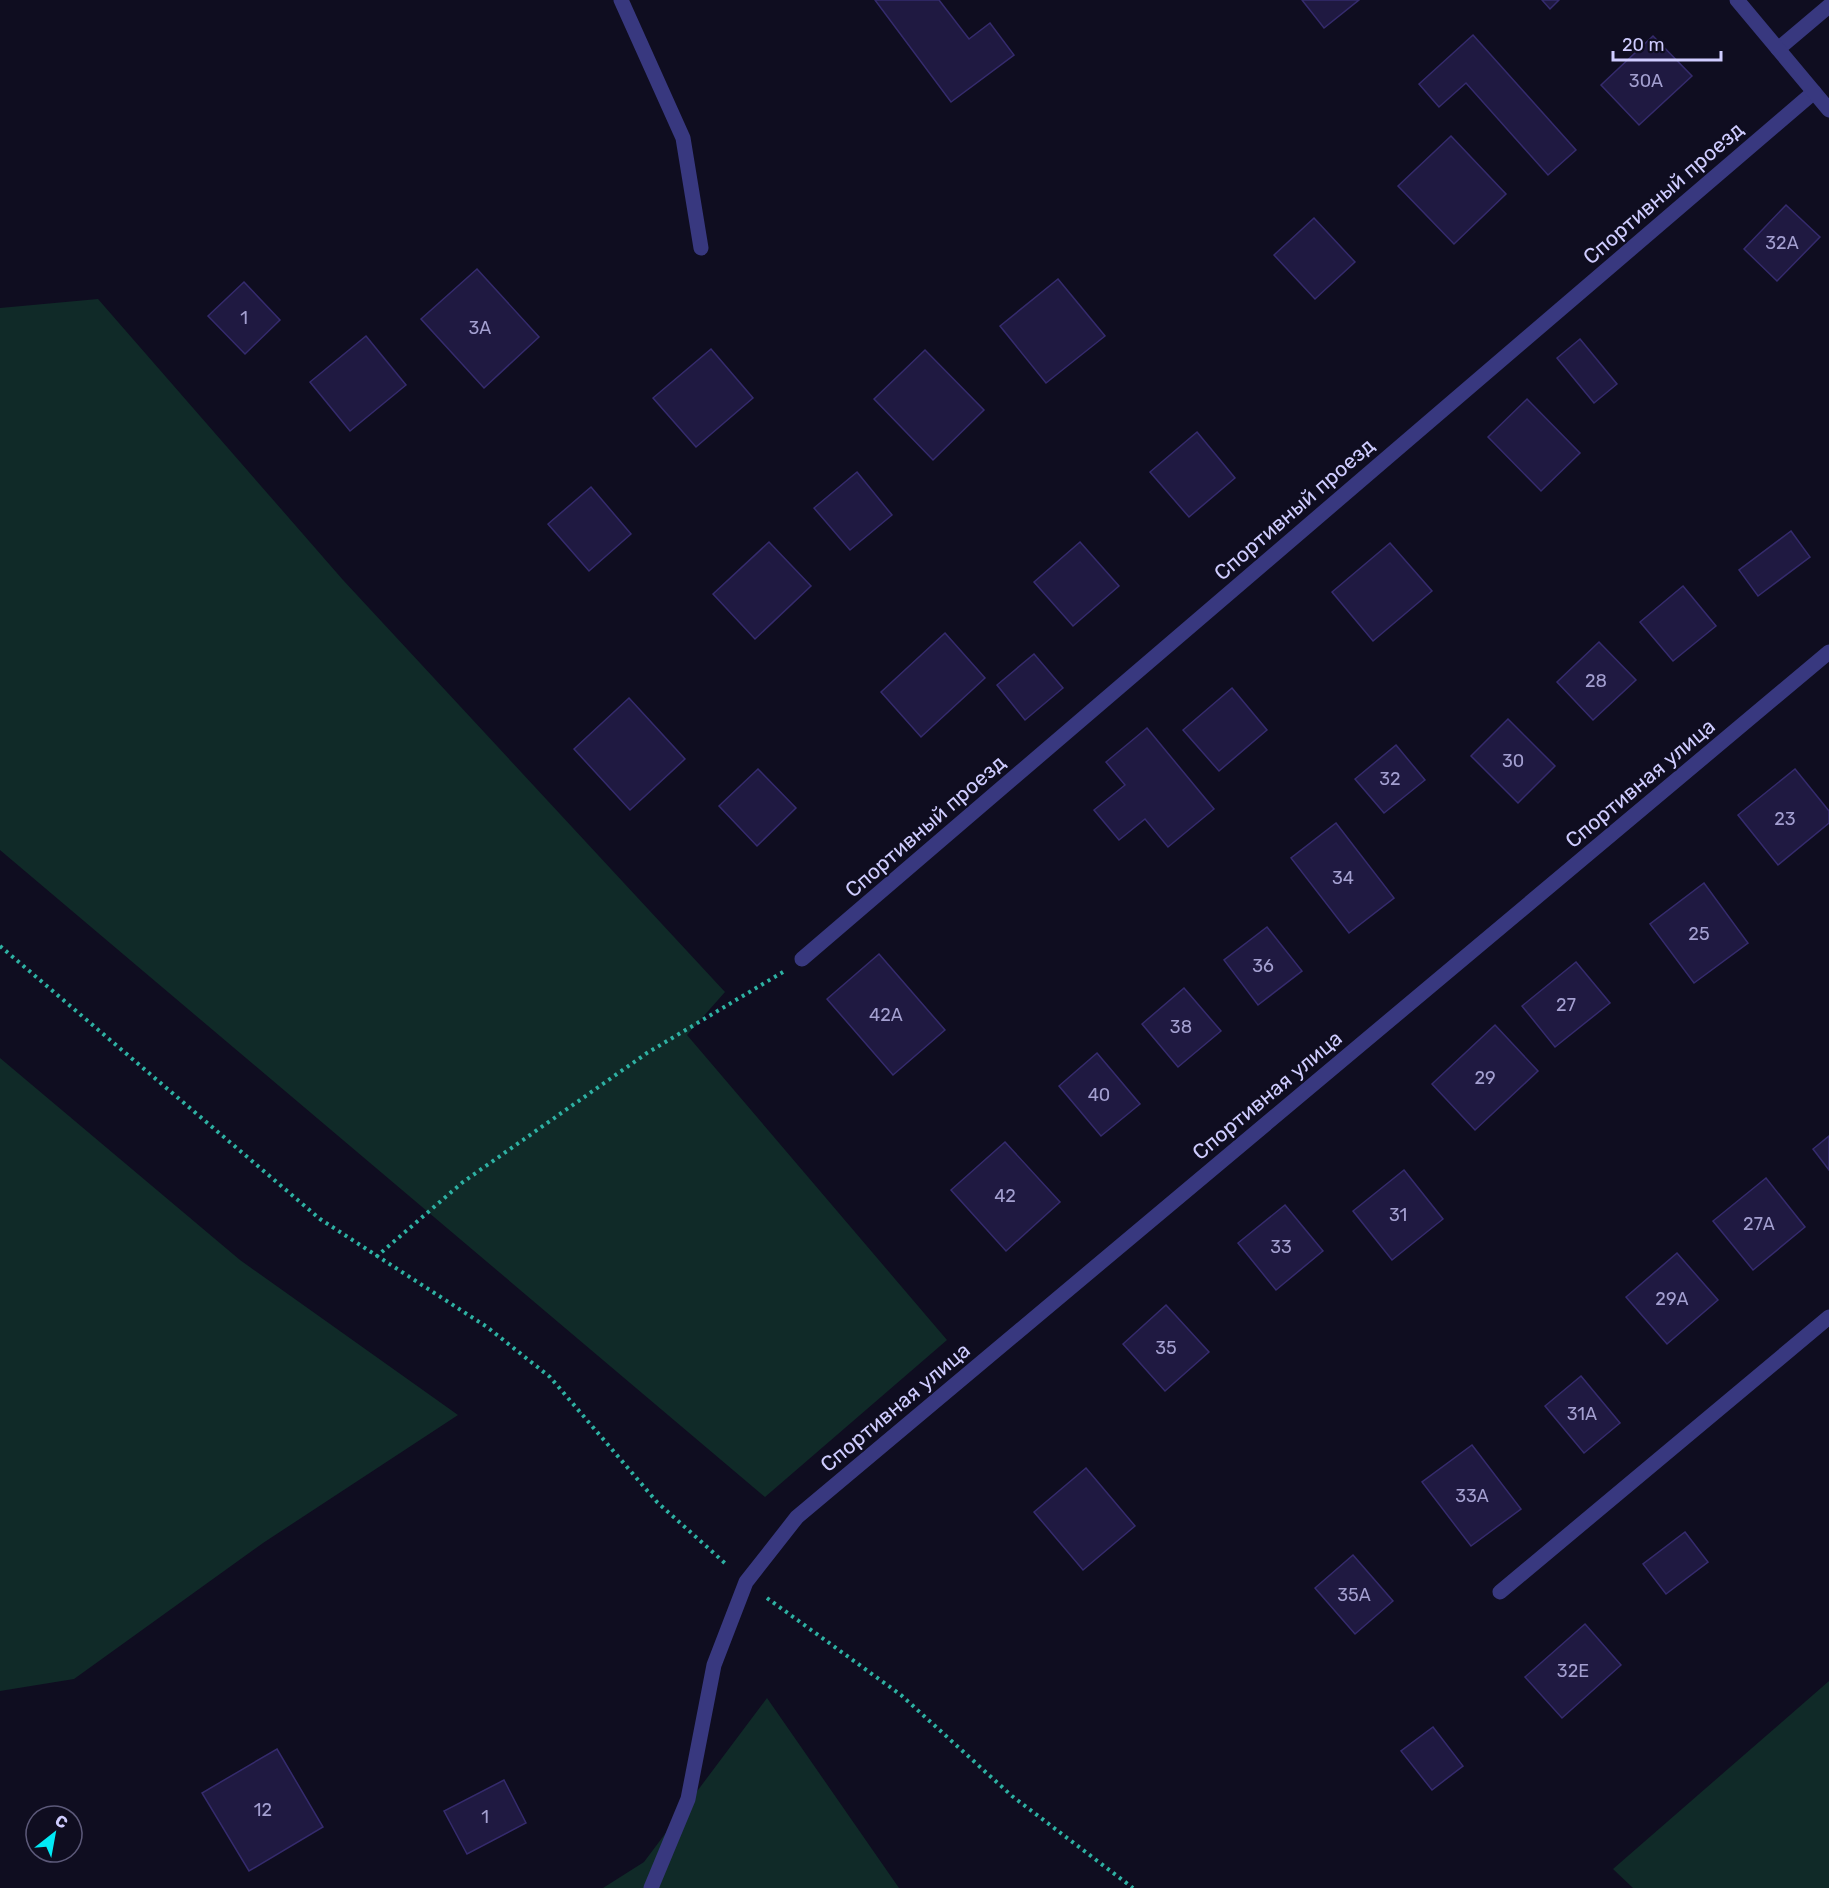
<svg xmlns="http://www.w3.org/2000/svg" width="1829" height="1888" viewBox="0 0 1829 1888" font-family="Rubik,sans-serif">
  <rect width="100%" height="100%" fill="#0f0d20"/>
  <g fill="#102a28">
    <path d="M98 299 343 580 725 992 687 1035 947 1340 765 1497 0 850V308Z"/>
    <path d="M0 1058 240 1260 458 1415 263 1543 74 1679 0 1691Z"/>
    <path d="M1829 1681V1888H1633L1613 1869Z"/>
    <path d="M767 1698 899 1888H603L644 1862Z"/>
  </g>
  <g fill="#1f1941" stroke="#352b6d" stroke-width="1.5">
    <path d="M875 0H939L969 39 990 23 1014 55 951 102Z"/>
    <path d="M1302 0H1359L1324 28Z"/>
    <path d="M1542 0H1559L1550 9Z"/>
    <path d="M1473 35 1576 150 1548 175 1466 83 1439 107 1419 84Z"/>
    <path d="M1653 36 1692 76 1639 125 1601 85Z"/>
    <path d="M1451 136 1506 194 1454 244 1398 186Z"/>
    <path d="M1786 205 1820 237 1777 281 1744 249Z"/>
    <path d="M1314 218 1355 262 1315 299 1274 255Z"/>
    <path d="M477 269 539 337 484 388 421 319Z"/>
    <path d="M1058 279 1105 336 1046 383 1000 326Z"/>
    <path d="M244 282 280 320 245 354 208 316Z"/>
    <path d="M366 336 406 385 350 431 310 382Z"/>
    <path d="M1580 339 1617 384 1594 403 1557 358Z"/>
    <path d="M711 349 753 398 696 447 653 398Z"/>
    <path d="M925 350 984 410 933 460 874 399Z"/>
    <path d="M1527 399 1580 453 1541 491 1488 437Z"/>
    <path d="M1197 432 1235 478 1189 517 1150 472Z"/>
    <path d="M857 472 892 515 850 550 814 508Z"/>
    <path d="M591 487 631 534 589 571 548 524Z"/>
    <path d="M1791 531 1810 557 1758 596 1739 570Z"/>
    <path d="M769 542 811 586 755 639 713 594Z"/>
    <path d="M1080 542 1119 586 1073 626 1034 582Z"/>
    <path d="M1390 543 1432 591 1373 641 1332 592Z"/>
    <path d="M1683 586 1716 626 1673 661 1640 622Z"/>
    <path d="M945 633 985 678 921 737 881 692Z"/>
    <path d="M1599 642 1636 680 1593 720 1557 682Z"/>
    <path d="M1034 654 1063 688 1025 720 997 685Z"/>
    <path d="M1232 688 1267 730 1219 771 1183 730Z"/>
    <path d="M629 698 685 759 630 810 574 749Z"/>
    <path d="M1508 719 1555 766 1518 803 1471 756Z"/>
    <path d="M1147 728 1214 809 1168 847 1145 819 1119 840 1094 810 1125 785 1106 762Z"/>
    <path d="M1396 745 1425 780 1384 813 1355 779Z"/>
    <path d="M758 769 796 808 757 846 719 806Z"/>
    <path d="M1795 769 1829 811V823L1778 865 1738 815Z"/>
    <path d="M1336 823 1394 898 1349 933 1291 858Z"/>
    <path d="M1704 883 1748 943 1694 983 1650 924Z"/>
    <path d="M1267 927 1302 971 1258 1005 1224 960Z"/>
    <path d="M879 954 945 1030 893 1075 827 999Z"/>
    <path d="M1576 962 1610 1003 1555 1047 1522 1006Z"/>
    <path d="M1184 988 1221 1031 1178 1067 1142 1024Z"/>
    <path d="M1495 1025 1538 1071 1475 1130 1432 1084Z"/>
    <path d="M1097 1053 1140 1104 1101 1136 1059 1086Z"/>
    <path d="M1829 1136V1170L1813 1149Z"/>
    <path d="M1005 1142 1060 1202 1006 1251 951 1190Z"/>
    <path d="M1404 1170 1443 1219 1392 1260 1353 1211Z"/>
    <path d="M1766 1178 1805 1227 1753 1270 1713 1221Z"/>
    <path d="M1285 1205 1323 1251 1276 1290 1238 1243Z"/>
    <path d="M1677 1253 1718 1300 1667 1344 1626 1297Z"/>
    <path d="M1166 1305 1209 1352 1165 1391 1123 1344Z"/>
    <path d="M1581 1376 1620 1423 1584 1453 1545 1406Z"/>
    <path d="M1472 1445 1521 1509 1471 1546 1422 1482Z"/>
    <path d="M1086 1468 1135 1526 1083 1570 1034 1512Z"/>
    <path d="M1685 1532 1708 1562 1666 1594 1643 1564Z"/>
    <path d="M1353 1555 1393 1601 1355 1634 1315 1588Z"/>
    <path d="M1585 1624 1621 1665 1562 1718 1525 1677Z"/>
    <path d="M1433 1727 1463 1766 1432 1790 1401 1751Z"/>
    <path d="M277 1749 323 1827 249 1871 202 1793Z"/>
    <path d="M504 1780 526 1823 467 1854 444 1811Z"/>
  </g>
  <g fill="none" stroke-linecap="round" stroke-linejoin="round">
    <g stroke="#2eb1a3" stroke-width="4" stroke-dasharray="3 4.5" stroke-linecap="butt">
      <path d="M0 946 320 1219 487 1327 550 1377 657 1502 727 1565"/>
      <path d="M376 1257 463 1182 647 1053 783 972"/>
      <path d="M767 1598 901 1695 1012 1796 1133 1888"/>
    </g>
    <g stroke="#38387f" stroke-width="15">
      <path d="M621 0 683 138 701 248"/>
      <path d="M1500 1592 1829 1317"/>
    </g>
    <g stroke="#38387f" stroke-width="15">
      <path d="M1778 49 1829 6"/>
      <path d="M802 959 1814 92"/>
      <path d="M651 1888 688 1799 714 1665 746 1582 797 1517 1829 652"/>
    </g>
    <path stroke="#38387f" stroke-width="15" d="M1737 0 1829 110"/>
  </g>
  <g text-anchor="middle" dominant-baseline="central" stroke-width="4.5" stroke-linejoin="round" paint-order="stroke">
    <g font-size="18" fill="#a39fd0">
      <text x="1646" y="81">30А</text>
      <text x="1782" y="243">32А</text>
      <text x="244" y="318">1</text>
      <text x="480" y="328">3А</text>
      <text x="1596" y="681">28</text>
      <text x="1513" y="761">30</text>
      <text x="1390" y="779">32</text>
      <text x="1785" y="819">23</text>
      <text x="1343" y="878">34</text>
      <text x="1699" y="934">25</text>
      <text x="1263" y="966">36</text>
      <text x="1566" y="1005">27</text>
      <text x="886" y="1015">42А</text>
      <text x="1181" y="1027">38</text>
      <text x="1485" y="1078">29</text>
      <text x="1099" y="1095">40</text>
      <text x="1005" y="1196">42</text>
      <text x="1398" y="1215">31</text>
      <text x="1759" y="1224">27А</text>
      <text x="1281" y="1247">33</text>
      <text x="1672" y="1299">29А</text>
      <text x="1166" y="1348">35</text>
      <text x="1582" y="1414">31А</text>
      <text x="1472" y="1496">33А</text>
      <text x="1354" y="1595">35А</text>
      <text x="1573" y="1671">32Е</text>
      <text x="263" y="1810">12</text>
      <text x="485" y="1817">1</text>
    </g>
    <g font-size="21" fill="#cfccff" stroke="#0f0d20">
      <text transform="translate(1663 193) rotate(-41)">Спортивный проезд</text>
      <text transform="translate(1294 509) rotate(-41)">Спортивный проезд</text>
      <text transform="translate(1640 783) rotate(-40)">Спортивная улица</text>
      <text transform="translate(925 826) rotate(-41)">Спортивный проезд</text>
      <text transform="translate(1267 1095) rotate(-40)">Спортивная улица</text>
      <text transform="translate(895 1407) rotate(-40)">Спортивная улица</text>
    </g>
  </g>
  <g transform="translate(54 1834) rotate(31)"><circle r="28" fill="#0f0d20" stroke="#5c5979" stroke-width="1.5"/>
  <path d="M0-4.5L10 22L0 15L-10 22Z" fill="#01eaf6"/>
  <text y="-9" font-size="16" font-weight="bold" text-anchor="middle" fill="#cfccff">С</text>
  </g>
  <path d="M1613 51v9h108v-9" fill="none" stroke="#cfccff" stroke-width="3"/>
  <text x="1622" y="51" font-size="18" fill="#cfccff" stroke="#0f0d20" stroke-width="4.5" paint-order="stroke">20 m</text>
</svg>
